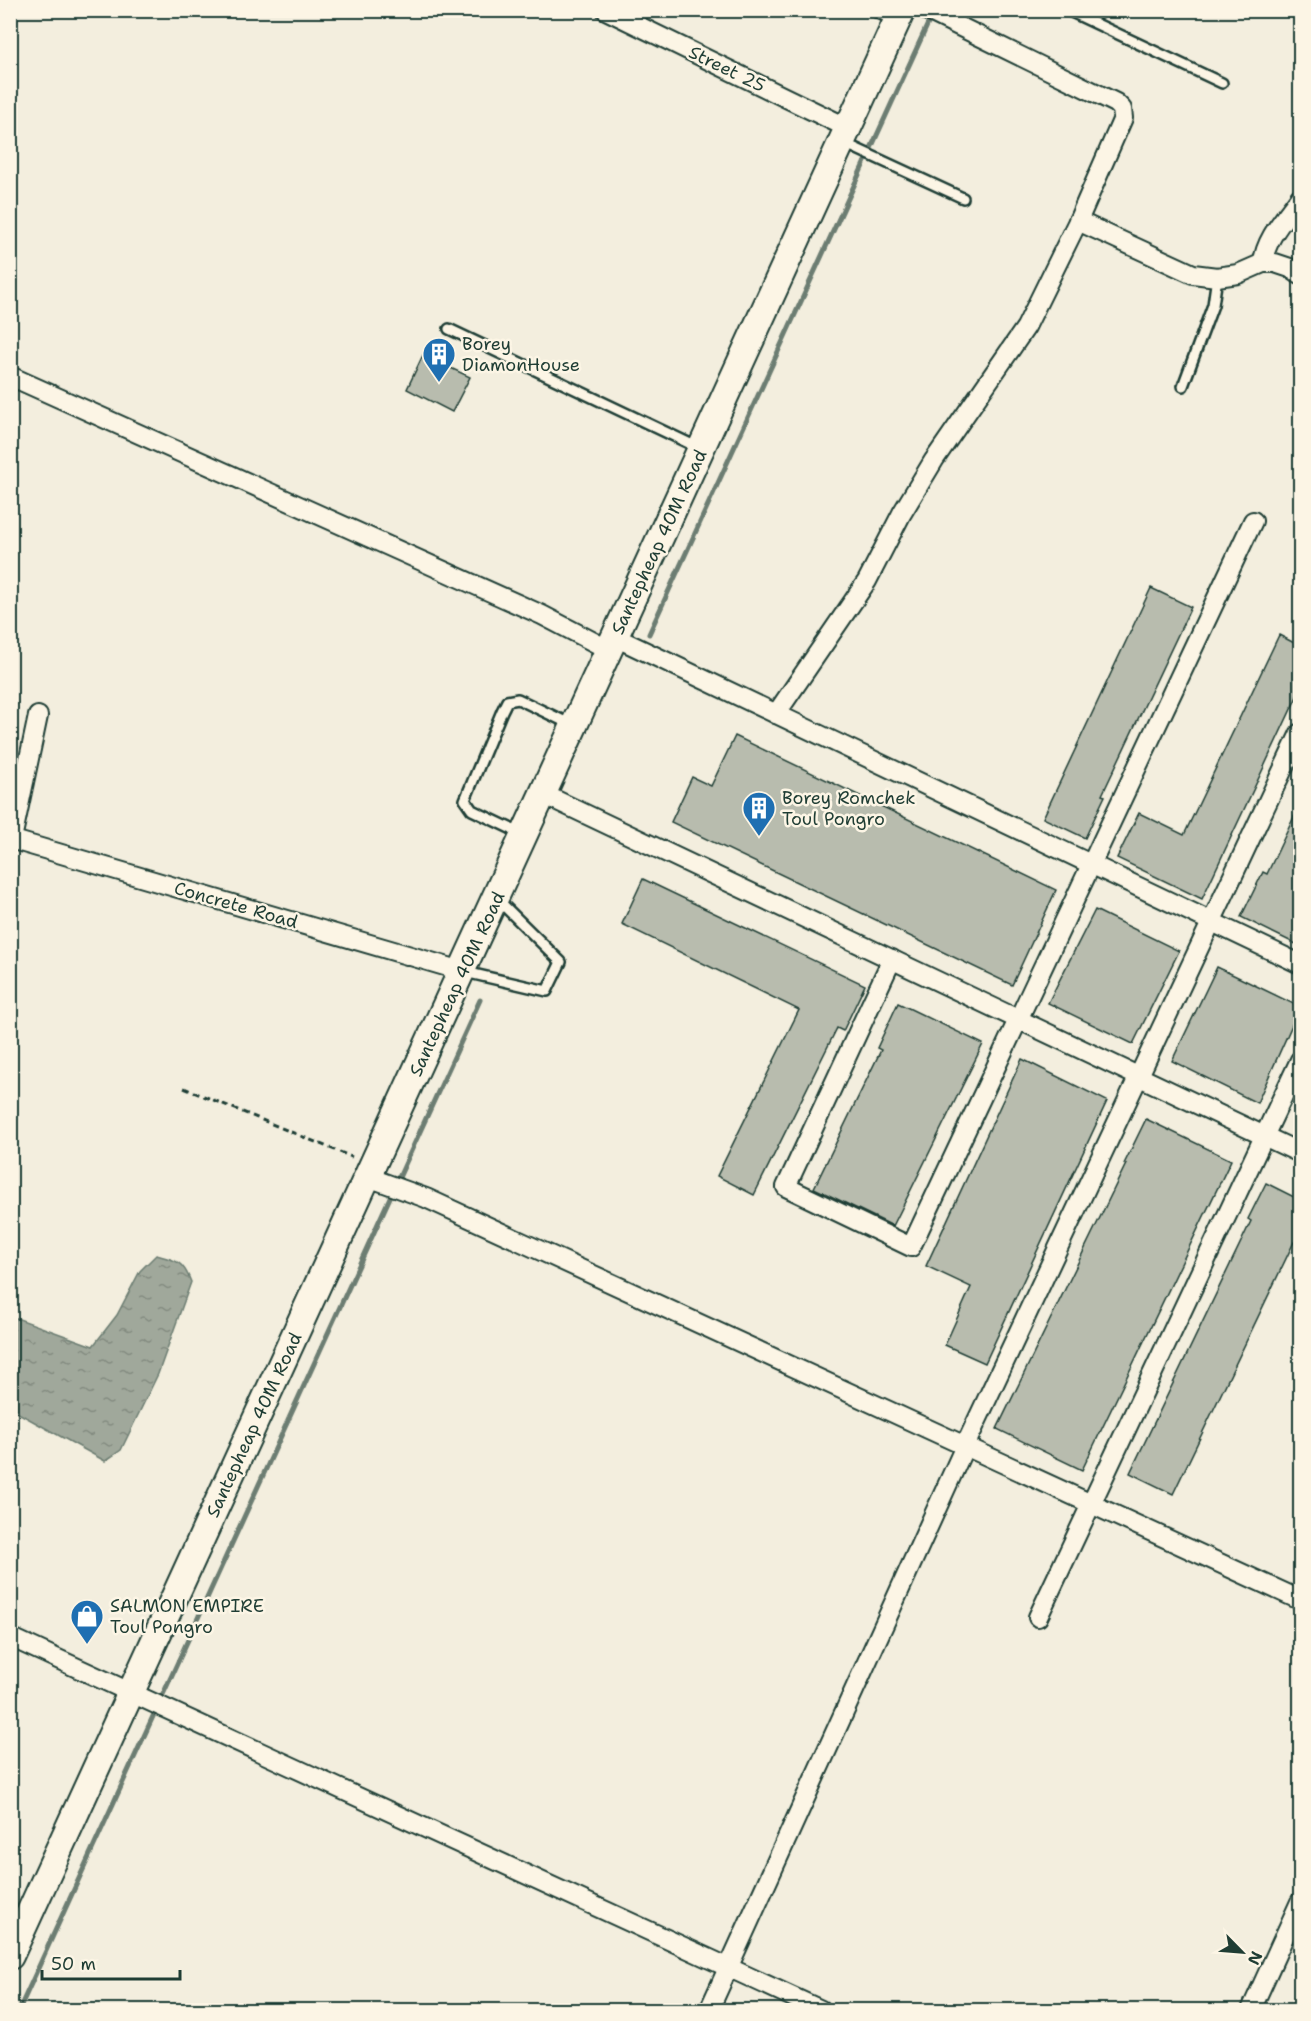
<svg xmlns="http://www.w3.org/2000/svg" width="1311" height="2021" viewBox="0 0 1311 2021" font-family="'Shantell Sans',sans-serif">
  <defs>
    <pattern id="water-ripples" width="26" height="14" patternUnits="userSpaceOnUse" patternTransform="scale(1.5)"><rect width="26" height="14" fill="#a0a89b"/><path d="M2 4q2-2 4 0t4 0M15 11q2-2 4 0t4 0" fill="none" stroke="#828a7f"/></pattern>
  </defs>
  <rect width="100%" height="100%" fill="#f3eede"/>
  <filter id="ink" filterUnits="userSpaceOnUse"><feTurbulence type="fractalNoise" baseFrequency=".0167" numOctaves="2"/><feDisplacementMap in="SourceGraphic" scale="12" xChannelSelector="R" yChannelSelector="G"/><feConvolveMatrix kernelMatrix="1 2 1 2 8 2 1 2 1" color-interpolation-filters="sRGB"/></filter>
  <g filter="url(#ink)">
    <path fill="url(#water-ripples)" stroke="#6c7d72" stroke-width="1.5" d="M156 1255C176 1260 183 1261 191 1282L158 1374 121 1450 105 1461 11 1409V1316L93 1346 117 1315 140 1271Z"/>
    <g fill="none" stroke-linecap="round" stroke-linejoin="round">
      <g stroke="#6c7d72" stroke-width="5">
        <path d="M649 634 931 17"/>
        <path d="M19 2010 480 1000"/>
      </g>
    </g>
    <g fill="#b8bcae" stroke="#1f3d34" stroke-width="1.5">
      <path d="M423 355 470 377 452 412 407 389Z"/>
      <path d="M1151 588 1191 607 1102 795 1105 796 1085 838 1043 818Z"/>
      <path d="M1279 635 1300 646V690L1202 899 1117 858 1139 813 1184 835Z"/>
      <path d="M735 736 1056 890 1012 985 671 822 692 777 711 786Z"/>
      <path d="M1300 804V946L1241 917 1263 872 1267 874Z"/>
      <path d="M643 879 865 985 843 1031 837 1028 754 1195 717 1176 799 1010 622 924Z"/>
      <path d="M1095 910 1179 951 1133 1044 1048 1003Z"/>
      <path d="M1217 967 1300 1007 1257 1103 1172 1061Z"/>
      <path d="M898 1003 983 1044 893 1226 814 1188 881 1050 877 1048Z"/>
      <path d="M1022 1059 1107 1101 985 1363 945 1345 971 1287 926 1266Z"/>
      <path d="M1146 1119 1231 1160 1082 1470 997 1429 1126 1164H1124Z"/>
      <path d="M1266 1183 1300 1200V1245L1294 1242 1173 1494 1130 1473 1251 1221 1248 1219Z"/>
    </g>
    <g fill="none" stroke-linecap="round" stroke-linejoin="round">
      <defs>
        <g id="service">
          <path d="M872 10 895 21"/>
          <path d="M1067 10 1222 83"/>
          <path d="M844 143 963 198"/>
          <path d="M449 329 699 448"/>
          <path d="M1183 386 1213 305 1217 277"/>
          <path d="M522 834 472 810 465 800 502 711 507 701 518 699 572 725"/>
          <path d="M465 972 547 991 561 962 496 898"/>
        </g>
        <g id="minor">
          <path d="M606 10 848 128"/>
          <path d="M1078 221 1193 274 1217 277 1238 274 1263 263H1275L1290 268 1300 275"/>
          <path d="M1263 263C1265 238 1287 216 1300 197"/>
          <path d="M10 376 542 615 609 650"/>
          <path d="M615 637 1300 964"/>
          <path d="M776 714 867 581 902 513 934 460 1026 327 1078 221 1123 118 1122 109 1116 103 926 10"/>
          <path d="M543 794 1300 1153"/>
          <path d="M10 839 462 971"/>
          <path d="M12 839 38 716"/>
          <path d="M892 959 786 1187 911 1247 1253 521"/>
          <path d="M368 1177 426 1198 1300 1600"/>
          <path d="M1038 1617 1300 1060"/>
          <path d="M10 1637 821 2010"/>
          <path d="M709 2010 965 1446 1300 733"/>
          <path d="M1251 2010 1300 1902"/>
        </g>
        <path id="secondary" d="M10 1956 902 10"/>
      </defs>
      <use href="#service" stroke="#1f3d34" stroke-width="14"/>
      <use href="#minor" stroke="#1f3d34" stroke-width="22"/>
      <use href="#secondary" stroke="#1f3d34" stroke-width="30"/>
      <path stroke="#1f3d34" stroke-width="3" stroke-dasharray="6 4.5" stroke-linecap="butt" d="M184 1088 352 1157"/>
      <use href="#service" stroke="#fcf5e5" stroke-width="9"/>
      <use href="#minor" stroke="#fcf5e5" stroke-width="18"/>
      <use href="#secondary" stroke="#fcf5e5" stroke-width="26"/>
    </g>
  </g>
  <defs>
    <symbol id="building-pin" viewBox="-11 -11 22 30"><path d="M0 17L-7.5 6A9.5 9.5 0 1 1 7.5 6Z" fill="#1f6fb2" stroke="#fcf5e5"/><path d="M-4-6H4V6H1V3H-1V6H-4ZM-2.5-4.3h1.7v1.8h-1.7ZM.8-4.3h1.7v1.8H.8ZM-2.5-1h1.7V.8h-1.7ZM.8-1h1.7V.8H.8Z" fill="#fff"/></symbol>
    <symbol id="shop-pin" viewBox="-11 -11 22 30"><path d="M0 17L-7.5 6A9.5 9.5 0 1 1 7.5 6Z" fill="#1f6fb2" stroke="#fcf5e5"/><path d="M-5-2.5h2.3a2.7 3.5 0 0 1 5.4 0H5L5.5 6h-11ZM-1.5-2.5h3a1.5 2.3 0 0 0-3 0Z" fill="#fff"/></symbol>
  </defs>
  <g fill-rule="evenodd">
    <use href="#building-pin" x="420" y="335" width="38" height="52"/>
    <use href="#building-pin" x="740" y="789" width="38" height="52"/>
    <use href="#shop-pin" x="68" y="1597" width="38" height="52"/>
  </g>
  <g text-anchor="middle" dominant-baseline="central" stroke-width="5" stroke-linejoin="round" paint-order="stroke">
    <g font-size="18" fill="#1f3d34" stroke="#fcf5e5">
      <text transform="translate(727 69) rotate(26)">Street 25</text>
      <text transform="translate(659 542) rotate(-65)">Santepheap 40M Road</text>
      <text transform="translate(236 905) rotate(16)">Concrete Road</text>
      <text transform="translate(457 984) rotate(-65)">Santepheap 40M Road</text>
      <text transform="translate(254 1425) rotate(-65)">Santepheap 40M Road</text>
    </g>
    <g font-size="18" fill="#1f3d34" stroke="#fcf5e5" text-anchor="start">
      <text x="462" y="344">Borey<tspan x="462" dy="21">DiamonHouse</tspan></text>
      <text x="782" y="798">Borey Romchek<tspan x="782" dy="21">Toul Pongro</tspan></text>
      <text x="110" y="1606">SALMON EMPIRE<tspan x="110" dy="21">Toul Pongro</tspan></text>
    </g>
  </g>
  <rect width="1311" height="2021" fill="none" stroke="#fcf5e5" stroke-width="36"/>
  <rect x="18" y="18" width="1275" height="1985" fill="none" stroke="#1f3d34" stroke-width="2" filter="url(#ink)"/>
  <g transform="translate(1242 1952) rotate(115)" stroke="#fcf5e5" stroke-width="4.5" paint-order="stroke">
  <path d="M0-4.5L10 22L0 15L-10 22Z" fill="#1f3d34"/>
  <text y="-9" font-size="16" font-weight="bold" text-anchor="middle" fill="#1f3d34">N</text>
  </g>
  <path d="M42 1970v9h138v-9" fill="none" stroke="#1f3d34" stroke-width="3"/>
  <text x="51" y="1970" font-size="18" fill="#1f3d34" stroke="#fcf5e5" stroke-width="4.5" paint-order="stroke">50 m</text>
</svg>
